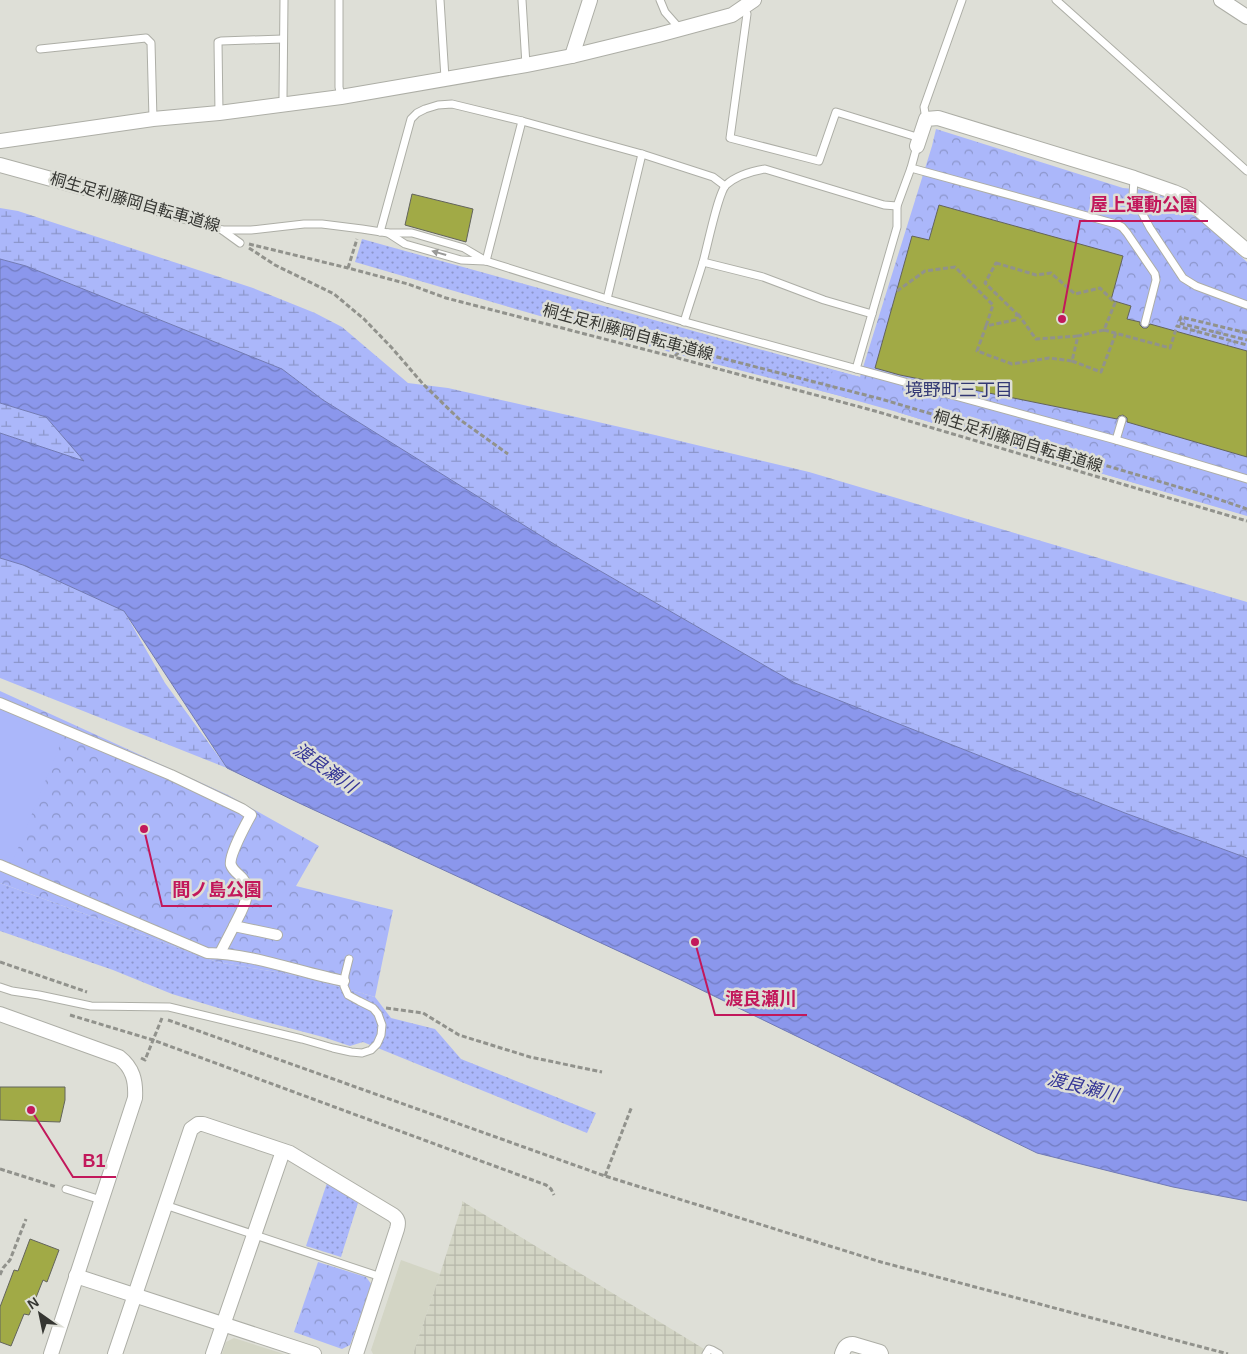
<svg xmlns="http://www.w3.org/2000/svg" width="1247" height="1354" viewBox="0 0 1247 1354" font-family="Helvetica,'Noto Sans JP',sans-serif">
  <defs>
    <pattern id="industrial-grid" width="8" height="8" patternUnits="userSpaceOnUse" patternTransform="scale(1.25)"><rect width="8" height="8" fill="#d3d5c5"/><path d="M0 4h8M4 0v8" fill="none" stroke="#b6b7aa"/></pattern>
    <pattern id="grass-dots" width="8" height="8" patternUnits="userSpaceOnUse" patternTransform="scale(1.25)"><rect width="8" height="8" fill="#abb7fa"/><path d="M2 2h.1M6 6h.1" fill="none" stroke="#8c96cb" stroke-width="1.8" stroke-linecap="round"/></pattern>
    <pattern id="wetland-marsh" width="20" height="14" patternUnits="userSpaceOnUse" patternTransform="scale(1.25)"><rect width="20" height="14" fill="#abb7fa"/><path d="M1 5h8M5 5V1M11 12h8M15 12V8" fill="none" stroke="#8c96cb"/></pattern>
    <pattern id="park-crowns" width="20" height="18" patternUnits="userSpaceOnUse" patternTransform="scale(1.25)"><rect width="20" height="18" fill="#abb7fa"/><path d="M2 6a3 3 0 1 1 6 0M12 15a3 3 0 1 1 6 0" fill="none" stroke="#8c96cb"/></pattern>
    <pattern id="water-waves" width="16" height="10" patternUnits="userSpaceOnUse" patternTransform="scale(1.25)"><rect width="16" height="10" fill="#8b97ec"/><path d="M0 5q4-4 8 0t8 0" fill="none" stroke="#727cc0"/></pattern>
  </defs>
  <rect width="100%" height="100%" fill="#dedfd7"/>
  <g fill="#d3d5c5">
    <path d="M401 1260 440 1274 413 1354H373L371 1350Z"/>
    <path d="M234 1338 284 1354H222L226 1342Z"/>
  </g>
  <path fill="url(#industrial-grid)" d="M462 1201 704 1349 702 1354H413L440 1274 462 1205Z"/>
  <g fill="url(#grass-dots)">
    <path d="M362 239 860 377 1247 514 1246 515 1028 452 897 412 901 401 873 393 868 403 684 356 540 316 355 262Z"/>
    <path d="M0 883 217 962 305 977 375 997 391 1018 435 1029 461 1059 596 1113 587 1133 363 1042 350 1046 323 1037 255 1019 172 994 113 970 0 931Z"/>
    <path d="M327 1183 358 1203 341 1257 306 1246Z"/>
  </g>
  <g fill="url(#wetland-marsh)">
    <path d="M0 208 18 211 253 288 315 313 342 327 408 383 448 388 655 435 809 472 1247 602V858L1125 813 795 683 562 549 323 400 282 369 26 266 0 259Z"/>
    <path d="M0 403 46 417 85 462 0 433Z"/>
    <path d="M0 558 23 565 124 611 165 683 227 768 0 678Z"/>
  </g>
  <g fill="url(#park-crowns)">
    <path d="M936 129 1123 188 1144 190 1172 198 1186 206 1247 262V516L1028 452 897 412 826 392 833 370 860 377 932 146Z"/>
    <path d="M0 691 228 795 319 846 296 886 393 910 375 997 305 977 217 962 0 883Z"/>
    <path d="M318 1262 366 1277 372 1285 350 1345 342 1349 294 1332Z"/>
  </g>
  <path fill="#abb7fa" d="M0 709 64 735 12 863 0 859Z"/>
  <path fill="url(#water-waves)" stroke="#717ab4" d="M0 259 26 266 282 369 323 400 562 549 795 683 1125 813 1247 858V1201L1173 1187 1037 1153 683 981 299 803 227 768 124 611 23 565 0 558V433L84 461 46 417 0 403Z"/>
  <g fill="#a1aa46" stroke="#63645c">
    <path d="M412 194 473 209 466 242 405 225Z"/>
    <path d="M939 205 1123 256 1111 300 1131 306 1127 319 1140 322V325L1143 328H1147L1150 324 1247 351V457L1127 422V418L1123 415 1119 416 1117 419 900 375 875 368 912 236 929 240Z"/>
    <path d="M0 1087H65V1100L60 1122 0 1120Z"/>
    <path d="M30 1239 59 1250 47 1282 43 1280 29 1315 24 1314 11 1346 0 1342V1307L14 1270 18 1271Z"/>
  </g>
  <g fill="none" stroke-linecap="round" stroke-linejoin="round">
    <defs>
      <g id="service">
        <path d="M339 0V87L341 97"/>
        <path d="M440 0 445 78"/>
        <path d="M522 0 526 65"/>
        <path d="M660 0 665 12 680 29"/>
        <path d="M1056 0 1247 171"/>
        <path d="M743 7 747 14 730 138 819 161 836 112 920 138"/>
        <path d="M40 49 146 38 151 43 153 119"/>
        <path d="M284 104 283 97 284 0"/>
        <path d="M219 113 218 42 221 41 283 39"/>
        <path d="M926 119 924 107 962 0"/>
        <path d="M911 168 1116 224 1122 227 1127 233 1155 274 1156 280 1145 323"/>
        <path d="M1134 178 1133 196 1150 228 1183 278 1196 286 1247 305"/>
        <path d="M84 188 112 199 222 230H251L304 224H322L362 229 388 233H412L464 248 486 261 607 299 689 323 1116 440 1247 479"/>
        <path d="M222 230 240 243"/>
        <path d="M380 232 411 119 417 113 425 109 438 105 452 104 522 121 642 154 713 177 725 186"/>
        <path d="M388 233 405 244 461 260 485 261"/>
        <path d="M486 261 522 121"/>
        <path d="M703 262 763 277 824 300 872 314"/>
        <path d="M607 299 642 154"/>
        <path d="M684 322C690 302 697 282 703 262 707 248 718 193 726 185 736 176 753 171 765 169L884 205 897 206"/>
        <path d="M856 369 897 227V206L911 168 917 146"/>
        <path d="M1116 440 1122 420"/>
        <path d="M0 987 12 991 39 995 91 1006 169 1007 302 1039 333 1048 351 1052 362 1053 371 1050 377 1044 381 1035 382 1025 378 1014 373 1008 359 1001 348 995 344 986 345 975 349 959"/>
        <path d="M66 1189 101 1200"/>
        <path d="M165 1205 381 1277"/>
        <path d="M706 1354 709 1349 712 1350 719 1354"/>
      </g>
      <g id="pedestrian">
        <path d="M0 703 171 775 242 809 251 815C246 824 228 857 231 865 233 871 240 875 243 879 254 893 240 913 234 926L277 935"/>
        <path d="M0 865 207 953C254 954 298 972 344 981"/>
        <path d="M220 953 234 926"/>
      </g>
      <g id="minor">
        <path d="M1221 0 1247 17"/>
        <path d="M572 56 590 0"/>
        <path d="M0 141 153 119 219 113 341 97 526 65 572 56 658 35 732 15 754 0"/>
        <path d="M917 146 926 119 938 118 1134 178 1174 192 1183 196 1247 251"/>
        <path d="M0 165 84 188"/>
        <path d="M0 1014 119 1057C133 1068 136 1081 135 1098L51 1354"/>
        <path d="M76 1276 314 1354"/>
        <path d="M115 1354 191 1129 198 1124H203L290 1153 393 1215C398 1219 399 1222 397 1229L356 1354"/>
        <path d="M213 1354 283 1151"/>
        <path d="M842 1354C844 1348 846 1344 853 1344L880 1352 881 1354"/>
      </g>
    </defs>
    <use href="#service" stroke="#adaea6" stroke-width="9"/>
    <use href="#pedestrian" stroke="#adaea6" stroke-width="12"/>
    <use href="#minor" stroke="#adaea6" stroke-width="16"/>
    <g stroke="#91928c" stroke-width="3" stroke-dasharray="5 2.5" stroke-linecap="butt">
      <path d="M249 244 348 268 408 284 446 298 674 357 875 411 1247 521"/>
      <path d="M249 248 275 265 334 294 364 319 392 348 423 384 459 419 508 454"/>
      <path d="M996 263 1036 275 1051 273 1075 294 1100 288 1115 303 1104 330 1078 336 1072 361 1049 358 1012 364 977 351 986 326 1015 320 1017 314 985 283Z"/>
      <path d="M348 268 357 239"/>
      <path d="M897 291 925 271 955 267 993 305 986 326"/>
      <path d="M1018 314 1036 339 1078 336"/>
      <path d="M1104 330 1170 348 1177 326 1247 345"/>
      <path d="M1247 333 1181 317 1179 323 1247 340"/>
      <path d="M675 356 681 350 686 349 881 399 1212 497 1247 509"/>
      <path d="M1072 361 1101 372 1116 333"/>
      <path d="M0 962 87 992"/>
      <path d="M386 1008 423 1013 459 1035 530 1057 602 1072"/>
      <path d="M70 1015 153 1040 546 1185 551 1189 554 1195"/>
      <path d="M168 1020 605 1176 881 1262 1228 1354"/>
      <path d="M141 1058 145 1060 162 1018"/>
      <path d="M0 1169 57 1187"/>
      <path d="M605 1176 632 1106"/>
      <path d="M0 1275 3 1268 10 1260 26 1219"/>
    </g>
    <use href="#service" stroke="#fff" stroke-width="7"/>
    <use href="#pedestrian" stroke="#fff" stroke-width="10"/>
    <use href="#minor" stroke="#fff" stroke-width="14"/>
  </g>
  <defs><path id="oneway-solid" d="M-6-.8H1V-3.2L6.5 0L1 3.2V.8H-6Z" transform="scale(1.25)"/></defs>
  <use fill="#9a9a98" href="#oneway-solid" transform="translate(439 253) rotate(-164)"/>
  <g text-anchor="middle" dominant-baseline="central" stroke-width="5" stroke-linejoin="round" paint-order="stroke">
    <g font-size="16" fill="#353632" stroke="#dedfd7">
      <text transform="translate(135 202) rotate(16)">桐生足利藤岡自転車道線</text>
      <text transform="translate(628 332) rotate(15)">桐生足利藤岡自転車道線</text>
      <text transform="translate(1018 441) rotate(17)">桐生足利藤岡自転車道線</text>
    </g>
    <g font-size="18" fill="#333974" stroke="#dedfd7">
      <text x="959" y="390">境野町三丁目</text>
    </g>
    <g font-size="18" font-style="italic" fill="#343596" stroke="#dedfd7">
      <text transform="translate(325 768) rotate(35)">渡良瀬川</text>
      <text transform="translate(1083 1087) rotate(14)">渡良瀬川</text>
    </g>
  </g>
  <path fill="none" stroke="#c2185b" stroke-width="2" d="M1062 319L1080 221H1208M144 829L162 906H272M695 942L715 1015H807M31 1110L73 1177H116"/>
  <g fill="#c2185b" stroke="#dedfd7" stroke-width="2">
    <circle cx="1062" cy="319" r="5"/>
    <circle cx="144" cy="829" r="5"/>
    <circle cx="695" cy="942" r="5"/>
    <circle cx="31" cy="1110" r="5"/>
  </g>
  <g font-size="18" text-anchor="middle" font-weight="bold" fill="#c2185b" stroke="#dedfd7" stroke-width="5" stroke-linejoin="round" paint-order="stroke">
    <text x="1144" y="211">屋上運動公園</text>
    <text x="217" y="896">間ノ島公園</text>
    <text x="761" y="1005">渡良瀬川</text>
    <text x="94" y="1167">B1</text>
  </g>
  <g transform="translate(40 1314) rotate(327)" stroke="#dedfd7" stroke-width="4" paint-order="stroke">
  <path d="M0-4L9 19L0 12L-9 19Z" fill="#353632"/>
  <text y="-8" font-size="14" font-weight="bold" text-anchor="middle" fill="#353632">N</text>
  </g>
</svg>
